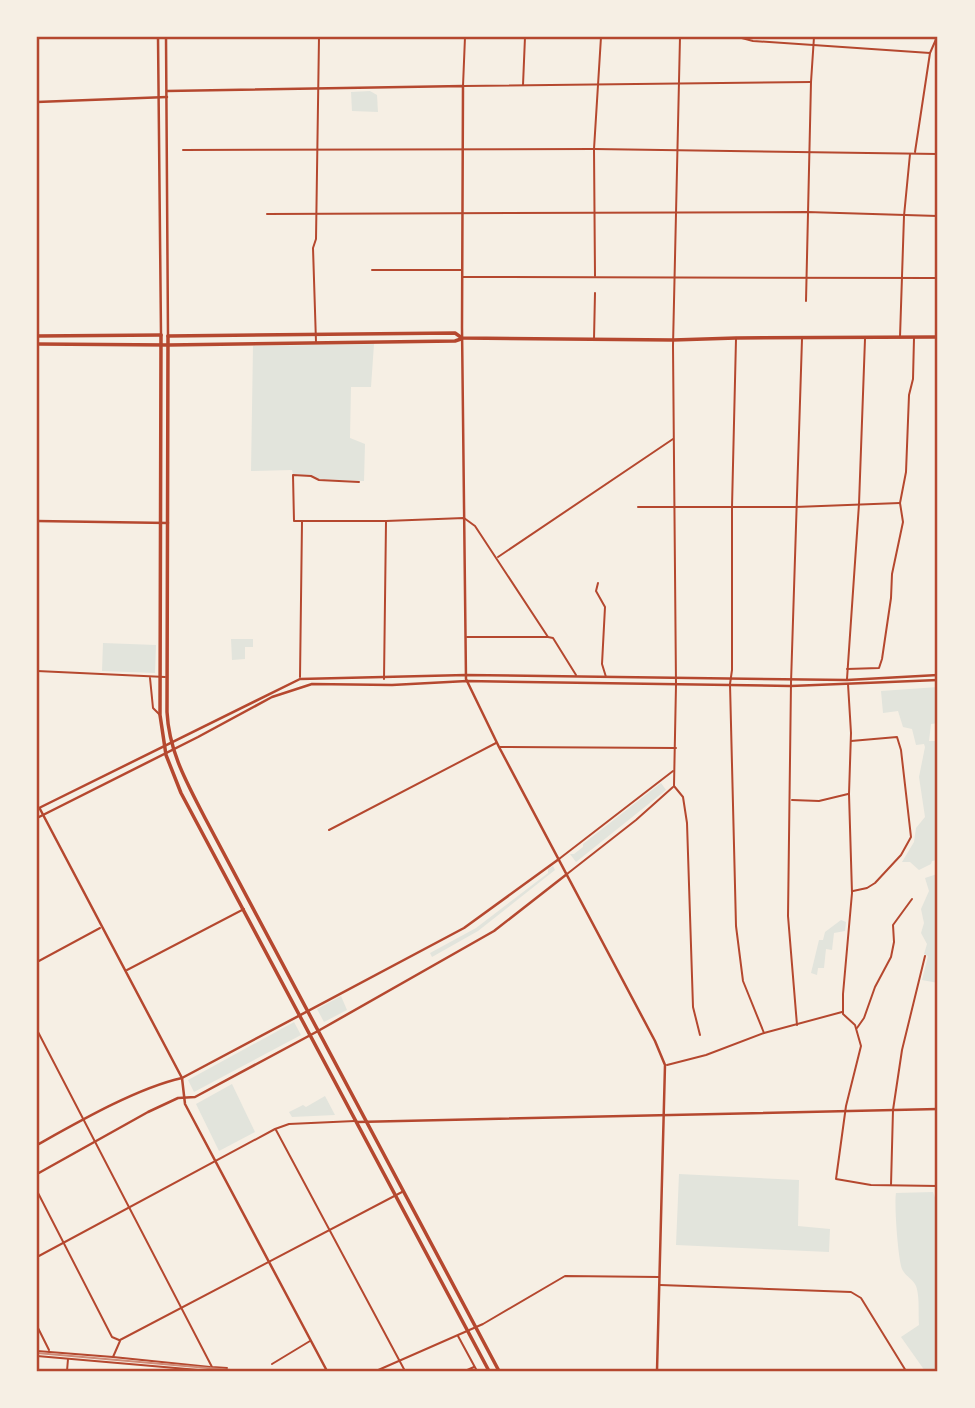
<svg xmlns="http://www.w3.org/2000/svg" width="975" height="1408" viewBox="0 0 975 1408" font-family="'DM Sans',sans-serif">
  <rect width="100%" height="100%" fill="#f6efe4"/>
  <g fill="#e2e4dc">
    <path d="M370 91 377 95 378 112 352 111 351 92Z"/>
    <path d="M374 344 371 387H351L350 438 365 444 364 481 318 479 312 476 293 474 292 470 251 471 253 346Z"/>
    <path d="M231 639H253V647H245V659L232 660Z"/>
    <path d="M103 643 156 645 155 673 102 671Z"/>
    <path d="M938 687V723L931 724 929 741H938V863L937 860 932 861 931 864 919 870 910 862H902L914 842 916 828 925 817 919 777 925 747 924 744 916 745 912 729 903 727 898 711 883 713 881 691Z"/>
    <path d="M661 783 666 790 576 862 570 854H574L583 847V844Z"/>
    <path d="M553 866 555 870 478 931 432 957 430 953 476 928 548 873V869Z"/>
    <path d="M938 871V983L922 980 928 956 924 954 927 944 921 933 924 923 921 909 929 891 925 878 937 874Z"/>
    <path d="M841 920 846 922 845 931 834 933 832 950 826 949 824 968H818L817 975 811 973 819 940H823L825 932Z"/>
    <path d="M341 996 347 1010 324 1022 317 1009Z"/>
    <path d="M294 1022 301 1035 194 1092 188 1080Z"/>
    <path d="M232 1084 255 1132 219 1151 196 1104Z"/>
    <path d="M325 1096 335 1115 292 1117 289 1112 303 1105 306 1107Z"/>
    <path d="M679 1174 799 1180 798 1226 830 1229 829 1252 676 1245Z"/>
    <path d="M933 1192 938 1206V1371H925L901 1337 919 1325C918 1314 920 1297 916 1286 914 1280 905 1276 902 1269 898 1259 894 1203 896 1193Z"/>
  </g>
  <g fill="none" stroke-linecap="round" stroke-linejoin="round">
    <g stroke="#b5482f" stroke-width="2">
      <path d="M455 37H464"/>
      <path d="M465 37 463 86 811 82"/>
      <path d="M680 37 673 346 676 685 674 786 683 797 687 823 693 1007 700 1035"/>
      <path d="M738 37 753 41 930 53"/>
      <path d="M523 85 525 37"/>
      <path d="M183 150 594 149 938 154"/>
      <path d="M915 152 930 53 937 37"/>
      <path d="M267 214 807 212 938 216"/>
      <path d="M372 270H461"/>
      <path d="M595 276 594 149 601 37"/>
      <path d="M463 277 938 278"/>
      <path d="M806 301 811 82 814 37"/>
      <path d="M900 337 904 216 910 154"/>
      <path d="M594 339 595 293"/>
      <path d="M736 339 732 507V670L730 684 736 926 743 981 764 1033"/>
      <path d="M316 342 313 248 316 239 319 37"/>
      <path d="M359 482 319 480 311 476 293 475 294 521H386L464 518 475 526 548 637 553 638 576 675"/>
      <path d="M638 507H795L900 503"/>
      <path d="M498 557 673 439"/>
      <path d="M598 583 596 591 605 607 602 664 606 677"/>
      <path d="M467 637H548"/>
      <path d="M847 669 879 668 882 659 891 598 892 574 903 522 900 503 906 472 909 395 913 379 914 338"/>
      <path d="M37 671 165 677"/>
      <path d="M300 677 302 522"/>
      <path d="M150 678 153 708 160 715"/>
      <path d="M384 679 386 522"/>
      <path d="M847 679 859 504 865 339"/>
      <path d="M848 684 851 733 849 794 852 893 843 994V1014L855 1025 861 1046 846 1106 836 1179 871 1185 938 1186"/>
      <path d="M851 741 897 737 901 750 911 837 901 855 875 883 867 888 853 891"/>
      <path d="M500 747 676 748"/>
      <path d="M792 800 819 801 848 794"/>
      <path d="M329 830 496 743"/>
      <path d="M559 859 673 771"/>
      <path d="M567 874 636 820 673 787"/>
      <path d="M37 962 100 928"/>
      <path d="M127 970 244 909"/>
      <path d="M797 1025 788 916 791 683 802 339"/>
      <path d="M857 1028 864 1018 875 987 891 957 894 942 893 925 912 899"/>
      <path d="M37 1030 212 1367 227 1368"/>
      <path d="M667 1065 706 1055 764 1033 842 1012"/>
      <path d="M938 1097V1134"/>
      <path d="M276 1130 405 1371"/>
      <path d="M891 1185 893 1110 902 1050 925 956"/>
      <path d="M37 1191 112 1337 119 1340"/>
      <path d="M37 1257 275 1129 289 1124 355 1121"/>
      <path d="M660 1285 851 1292 861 1298 906 1371"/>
      <path d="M37 1326 49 1350"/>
      <path d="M458 1336 477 1371"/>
      <path d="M120 1340 402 1192"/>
      <path d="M37 1351 113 1357 120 1341"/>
      <path d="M37 1356 210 1371"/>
      <path d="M113 1357 210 1367"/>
      <path d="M272 1364 310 1341"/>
      <path d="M67 1371 68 1359"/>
      <path d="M376 1371 483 1324 565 1276 659 1277"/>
      <path d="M465 1371 474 1367"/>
    </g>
    <g stroke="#b5482f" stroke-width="2.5">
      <path d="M167 91 463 86 462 328 466 679 499 747 655 1041 665 1065 657 1371"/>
      <path d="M37 102 167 97"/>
      <path d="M37 521 168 523"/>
      <path d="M37 809 300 679 466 675 847 680 938 675"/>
      <path d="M40 809 182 1078 185 1104 327 1371"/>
      <path d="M37 818 198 737 272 697 312 684 392 685 467 681 791 686 938 680"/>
      <path d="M37 1145C78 1122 137 1088 182 1078L464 928 559 859"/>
      <path d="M37 1174 148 1112 178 1098 195 1097 318 1031 494 931 567 874"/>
    </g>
    <g stroke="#b5482f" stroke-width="2.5">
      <path d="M158 37 161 334"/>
      <path d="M166 37 168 336"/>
      <path d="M357 1122 938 1109"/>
    </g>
    <g stroke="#b5482f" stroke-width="3.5">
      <path d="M161 335 160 715 166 755 181 793 489 1371"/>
      <path d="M37 336 161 335"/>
      <path d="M168 336 167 712C169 752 187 783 205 818L499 1371"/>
      <path d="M168 336 455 333 462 338 673 340 736 338 938 337"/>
      <path d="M37 344 168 345 455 341 461 339"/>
    </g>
    <path stroke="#cf8b77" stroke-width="2" d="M37 1353 242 1371"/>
  </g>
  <rect width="975" height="1408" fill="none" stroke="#f6efe4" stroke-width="77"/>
  <rect x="38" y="38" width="898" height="1332" fill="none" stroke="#b5482f" stroke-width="2.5"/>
</svg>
